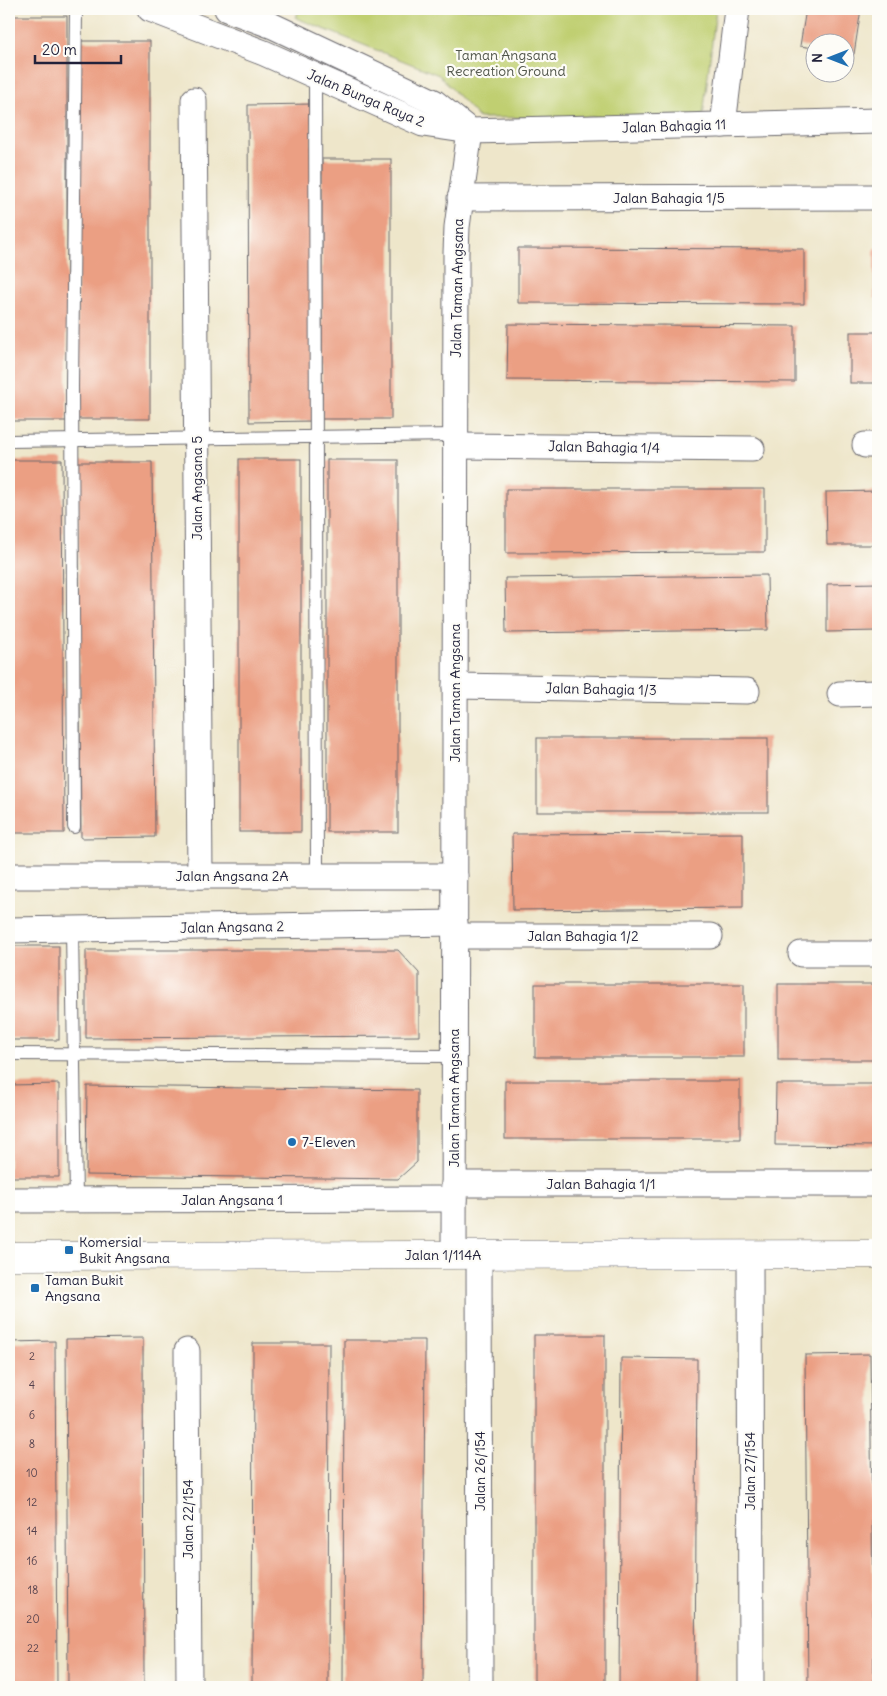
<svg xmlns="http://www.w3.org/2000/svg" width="887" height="1696" viewBox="0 0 887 1696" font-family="Delius,sans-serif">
  <rect width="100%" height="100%" fill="#fdfcf7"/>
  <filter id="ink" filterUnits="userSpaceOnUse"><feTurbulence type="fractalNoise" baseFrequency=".02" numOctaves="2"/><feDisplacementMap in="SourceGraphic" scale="10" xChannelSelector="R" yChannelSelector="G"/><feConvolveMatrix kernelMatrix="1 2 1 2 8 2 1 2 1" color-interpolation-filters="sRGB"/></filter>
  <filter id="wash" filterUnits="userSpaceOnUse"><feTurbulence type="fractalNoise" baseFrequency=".0096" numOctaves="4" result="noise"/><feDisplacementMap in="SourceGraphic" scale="20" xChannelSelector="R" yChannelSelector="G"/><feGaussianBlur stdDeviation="1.12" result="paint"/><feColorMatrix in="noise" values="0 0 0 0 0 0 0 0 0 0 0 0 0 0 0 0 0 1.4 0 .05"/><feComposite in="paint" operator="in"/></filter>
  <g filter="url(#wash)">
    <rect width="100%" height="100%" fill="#eee6ca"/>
    <path fill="#c0cf71" stroke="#717856" d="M299 9H716L703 116 479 118 439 75 296 18Z"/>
    <g id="blocks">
      <g fill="#eb9f83">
        <path d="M806 9H861L854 54 844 53V42H814V48L800 46Z"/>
        <rect x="9" y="16" width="58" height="405"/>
        <path d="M77 41H150V419H78Z"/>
        <path d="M312 104 313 421 249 422 248 105Z"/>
        <rect x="322" y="159" width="69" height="260"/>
        <path d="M518 248 804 249V304L518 303Z"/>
        <rect x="874" y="248" width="4" height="50"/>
        <path d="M508 324 795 326V382L507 380Z"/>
        <rect x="850" y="332" width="28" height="51"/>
        <rect x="239" y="459" width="62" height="373"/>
        <path d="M9 460H62L64 833H9Z"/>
        <rect x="327" y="460" width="71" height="372"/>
        <path d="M78 462H152L155 837 81 838Z"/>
        <path d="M506 489H765V552L506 553Z"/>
        <path d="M878 491V545H827L826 492Z"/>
        <path d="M767 575 768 630 506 633 505 578Z"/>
        <path d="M878 583V631L827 632V584Z"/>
        <rect x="537" y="738" width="231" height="74"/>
        <path d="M743 833V908L513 910 512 834Z"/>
        <rect x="9" y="946" width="50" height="94"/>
        <path d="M86 950H398L419 973V1036L86 1038Z"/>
        <rect x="535" y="984" width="209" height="73"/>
        <rect x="778" y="984" width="100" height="76"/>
        <rect x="505" y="1081" width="235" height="58"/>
        <path d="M59 1084V1177H9V1085Z"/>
        <path d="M776 1084H878V1146L775 1145Z"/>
        <path d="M87 1086 417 1090V1162L398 1179 86 1175Z"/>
        <rect x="534" y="1335" width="71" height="352"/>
        <path d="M143 1338 144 1687H68L66 1339Z"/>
        <path d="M344 1340H425L423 1687H343Z"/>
        <path d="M55 1341 57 1687H9V1342Z"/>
        <path d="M253 1343H329L328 1687H252Z"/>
        <path d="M870 1354 874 1687H808L805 1355Z"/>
        <path d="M621 1358 697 1359 695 1687H619Z"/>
      </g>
    </g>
  </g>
  <g filter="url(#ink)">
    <use href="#blocks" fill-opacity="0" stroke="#69676d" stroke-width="1"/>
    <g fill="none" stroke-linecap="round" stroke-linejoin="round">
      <defs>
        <g id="lane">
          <path d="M315 76 317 876"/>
          <path d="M9 441 456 435"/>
          <path d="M74 827 72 387 76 9"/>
          <path d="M72 929 76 1200"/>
          <path d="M9 1054 454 1056"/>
        </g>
        <g id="street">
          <path d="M150 9 264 53 423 124 470 131 878 121"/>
          <path d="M227 9 273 26 434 102 470 131"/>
          <path d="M194 100 200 876"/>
          <path d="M723 125 737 9"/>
          <path d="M460 198 878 197"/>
          <path d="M865 445H878"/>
          <path d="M456 446 752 449"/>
          <path d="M455 686 747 691"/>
          <path d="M840 694 878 693"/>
          <path d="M9 876H455"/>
          <path d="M9 930 455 923"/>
          <path d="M455 936H710"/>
          <path d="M801 954H878"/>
          <path d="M454 1184H878"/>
          <path d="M9 1200 454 1199"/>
          <path d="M750 1254 751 1687"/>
          <path d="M454 1255 456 253 457 227 470 131"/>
          <path d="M479 1255 480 1687"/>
          <path d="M187 1351 189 1687"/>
        </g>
        <path id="secondary" d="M9 1256 878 1254"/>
      </defs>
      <use href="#lane" stroke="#69676d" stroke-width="14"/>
      <use href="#street" stroke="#69676d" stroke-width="27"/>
      <use href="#secondary" stroke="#69676d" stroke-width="29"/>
      <use href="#lane" stroke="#fff" stroke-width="12"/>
      <use href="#street" stroke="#fff" stroke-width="25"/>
      <use href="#secondary" stroke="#fff" stroke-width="28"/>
    </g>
  </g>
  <g fill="#1f6fb2" stroke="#fdfcf7" stroke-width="2">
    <circle cx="292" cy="1142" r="5"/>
    <rect x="64" y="1245" width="10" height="10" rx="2.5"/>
    <rect x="30" y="1283" width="10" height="10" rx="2.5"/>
  </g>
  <g text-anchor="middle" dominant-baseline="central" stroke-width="4.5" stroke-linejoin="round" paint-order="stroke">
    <g font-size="11" fill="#54414d">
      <text x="32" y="1356">2</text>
      <text x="32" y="1385">4</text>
      <text x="32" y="1415">6</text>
      <text x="32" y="1444">8</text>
      <text x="32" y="1473">10</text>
      <text x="32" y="1502">12</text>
      <text x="32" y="1531">14</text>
      <text x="32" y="1561">16</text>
      <text x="33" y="1590">18</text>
      <text x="33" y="1619">20</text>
      <text x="33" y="1648">22</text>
    </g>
    <g font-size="14" fill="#51564b" stroke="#fdfcf7">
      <text x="506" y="55">Taman Angsana<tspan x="506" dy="16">Recreation Ground</tspan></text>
    </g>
    <g font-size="14" fill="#22223b" stroke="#fdfcf7">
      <text transform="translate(366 98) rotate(23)">Jalan Bunga Raya 2</text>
      <text transform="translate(674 126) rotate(-2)">Jalan Bahagia 11</text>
      <text x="669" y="198">Jalan Bahagia 1/5</text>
      <text transform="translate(457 288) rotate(-89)">Jalan Taman Angsana</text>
      <text transform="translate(604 447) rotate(1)">Jalan Bahagia 1/4</text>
      <text transform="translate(197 488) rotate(-90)">Jalan Angsana 5</text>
      <text transform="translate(601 689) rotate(1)">Jalan Bahagia 1/3</text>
      <text transform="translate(455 693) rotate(-90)">Jalan Taman Angsana</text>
      <text x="232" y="876">Jalan Angsana 2A</text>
      <text transform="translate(232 927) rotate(-1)">Jalan Angsana 2</text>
      <text x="583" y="936">Jalan Bahagia 1/2</text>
      <text transform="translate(454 1098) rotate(-90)">Jalan Taman Angsana</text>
      <text x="601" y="1184">Jalan Bahagia 1/1</text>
      <text x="232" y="1200">Jalan Angsana 1</text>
      <text x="443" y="1255">Jalan 1/114A</text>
      <text transform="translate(480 1471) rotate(-90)">Jalan 26/154</text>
      <text transform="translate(750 1471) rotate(-90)">Jalan 27/154</text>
      <text transform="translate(188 1519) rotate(-90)">Jalan 22/154</text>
    </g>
    <g font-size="14" fill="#22223b" stroke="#fdfcf7" text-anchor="start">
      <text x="302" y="1142">7-Eleven</text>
      <text x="79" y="1242">Komersial<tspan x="79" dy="16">Bukit Angsana</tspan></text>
      <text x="45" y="1280">Taman Bukit<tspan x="45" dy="16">Angsana</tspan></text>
    </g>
  </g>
  <rect width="887" height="1696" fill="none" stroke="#fdfcf7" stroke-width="30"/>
  <g transform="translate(830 58) rotate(270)"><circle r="24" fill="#fdfcf7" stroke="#a5a5ac"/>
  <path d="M0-4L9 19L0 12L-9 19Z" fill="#1f6fb2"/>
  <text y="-8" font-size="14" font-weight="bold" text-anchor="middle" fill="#22223b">N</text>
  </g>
  <path d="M35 55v8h86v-8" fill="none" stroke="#22223b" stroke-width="2.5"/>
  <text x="42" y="55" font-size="15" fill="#22223b" stroke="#fdfcf7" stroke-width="4" paint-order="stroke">20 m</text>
</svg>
